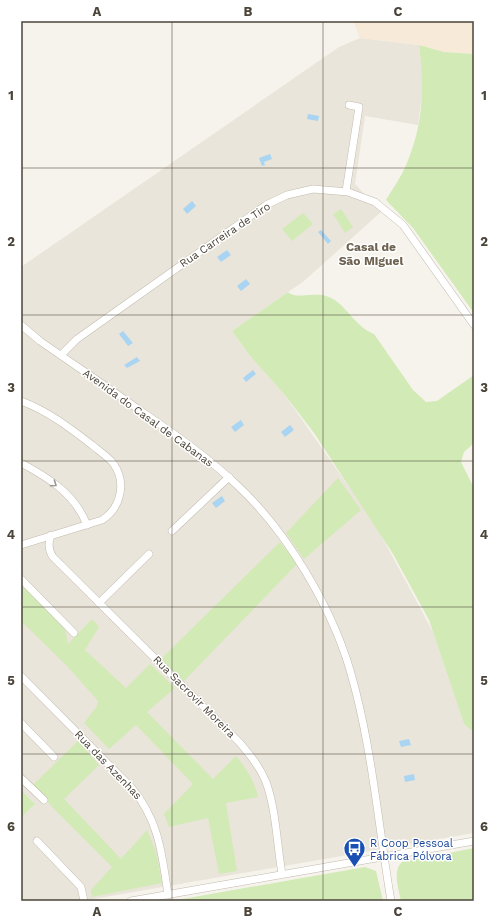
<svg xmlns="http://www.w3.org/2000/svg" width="495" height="922" viewBox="0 0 495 922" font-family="'Work Sans',sans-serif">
  <rect width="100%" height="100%" fill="#f6f3ec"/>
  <path fill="#eae5da" d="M360 38 419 45 423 87 418 125 365 116 355 184 381 212 304 281 232 331 250 356 284 394 375 524 433 632 464 724 474 733V833L82 901H21V818L35 804 21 790V267L339 47Z"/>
  <path fill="#f7ead8" d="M353 21H474V54L444 52 419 45 360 38Z"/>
  <g fill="#d2eab5">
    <path d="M419 45 444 52 474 54V313L413 228 386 200C393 188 402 176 407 163 424 121 424 89 419 45Z"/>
    <path d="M341 209 353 227 345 233 333 214Z"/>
    <path d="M303 213 313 224 292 241 282 229Z"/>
    <path d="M288 292C295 300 317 291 329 297 346 304 354 326 374 334L413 390 426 402 437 401 474 375V443L464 452 461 462 474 488V733L464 724 429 620 393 554 314 433 284 394 250 356 232 331Z"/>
    <path d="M338 478 361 510 304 559 286 533Z"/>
    <path d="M280 542 297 564 184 681 160 660Z"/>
    <path d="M21 583 65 627 68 644 92 619 99 627 85 650 126 688 150 664 175 688 147 712 213 779 236 756C246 768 255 782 258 797L226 803 237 871 219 874 208 818 169 827 164 814 193 784 136 725 109 749 84 723 97 706 98 701 68 667 21 621Z"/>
    <path d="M78 741 99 765 64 799 121 859 147 830 156 852 162 883 92 897 91 890 112 867 56 811 33 785Z"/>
    <path d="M21 790 35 804 21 818Z"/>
    <path d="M474 848V901H401C399 889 392 871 402 862Z"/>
    <path d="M365 867 376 871 383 901H171Z"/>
  </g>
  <g fill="#a9d4f2">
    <path d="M308 114 319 116 318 121 307 119Z"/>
    <path d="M270 154 272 159 264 162 265 165 262 166 259 158Z"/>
    <path d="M192 201 196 206 187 214 183 209Z"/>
    <path d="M321 230 331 241 328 244 318 232Z"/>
    <path d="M227 250 231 255 221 262 217 257Z"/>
    <path d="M246 279 250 284 241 291 237 286Z"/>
    <path d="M123 331 133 343 128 346 119 334Z"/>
    <path d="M137 357 140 361 127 368 124 365Z"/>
    <path d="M253 370 256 374 246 382 243 378Z"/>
    <path d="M241 420 244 425 235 432 231 427Z"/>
    <path d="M290 425 294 430 285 437 281 432Z"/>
    <path d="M222 496 225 501 216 508 212 503Z"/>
    <path d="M409 739 411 745 401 747 399 741Z"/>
    <path d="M414 774 415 780 405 782 404 776Z"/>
  </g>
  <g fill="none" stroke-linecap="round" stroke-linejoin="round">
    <defs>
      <g id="minor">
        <path d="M346 191 359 107 349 105"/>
        <path d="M21 325 40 341C73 364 106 386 138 409 173 433 208 457 238 486 287 532 331 606 350 670 372 745 378 824 391 901"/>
        <path d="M61 355 77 339 266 205 287 195 313 189 348 192 375 202 403 225 474 325"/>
        <path d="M21 401C48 411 70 428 92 445 99 451 107 456 113 463 127 482 121 508 102 520L21 545"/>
        <path d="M21 463C49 478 75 494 87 525"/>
        <path d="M172 531 229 477"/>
        <path d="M51 535C48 543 48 550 53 557L240 743C250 755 260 767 266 782 276 809 277 845 282 874"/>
        <path d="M21 579 74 633"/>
        <path d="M99 603 149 554"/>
        <path d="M21 676 131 787C159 820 162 854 168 895"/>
        <path d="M21 723 54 757"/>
        <path d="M21 778 44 800"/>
        <path d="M37 841 81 887 84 901"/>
        <path d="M131 901 474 841"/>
      </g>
    </defs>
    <use href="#minor" stroke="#c2bbae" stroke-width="8"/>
    <use href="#minor" stroke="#fff" stroke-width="7"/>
  </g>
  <defs><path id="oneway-chevron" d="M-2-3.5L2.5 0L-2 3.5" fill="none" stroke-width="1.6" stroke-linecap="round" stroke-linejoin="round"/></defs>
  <use stroke="#9c9892" href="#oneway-chevron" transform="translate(54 484) rotate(35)"/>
  <path fill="none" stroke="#4b4439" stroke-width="1" stroke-opacity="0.55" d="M172 21V901M323 21V901M21 168H474M21 315H474M21 461H474M21 607H474M21 754H474"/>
  <defs>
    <symbol id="bus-pin" viewBox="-11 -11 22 30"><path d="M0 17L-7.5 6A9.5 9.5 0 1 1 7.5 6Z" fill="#1a4fb4" stroke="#fff"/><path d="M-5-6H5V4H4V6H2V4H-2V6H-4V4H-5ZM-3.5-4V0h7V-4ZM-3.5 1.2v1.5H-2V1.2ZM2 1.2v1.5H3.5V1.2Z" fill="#fff"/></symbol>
  </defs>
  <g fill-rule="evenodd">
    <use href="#bus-pin" x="342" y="836" width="25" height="34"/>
  </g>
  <g text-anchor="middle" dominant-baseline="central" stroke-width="3" stroke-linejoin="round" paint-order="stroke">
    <g font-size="11" fill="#4b4439" stroke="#fff">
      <text transform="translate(225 235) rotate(-34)">Rua Carreira de Tiro</text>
      <text transform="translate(148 418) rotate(36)">Avenida do Casal de Cabanas</text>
      <text transform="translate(194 697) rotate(45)">Rua Sacrovir Moreira</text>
      <text transform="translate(108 765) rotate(46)">Rua das Azenhas</text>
    </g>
    <g font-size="11" fill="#164399" stroke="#fff" text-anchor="start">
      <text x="370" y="843">R Coop Pessoal<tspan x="370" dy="13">Fábrica Pólvora</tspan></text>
    </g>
    <g font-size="12" font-weight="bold" fill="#6e6250" stroke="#fff">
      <text x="371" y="247">Casal de<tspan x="371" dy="14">São Miguel</tspan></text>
    </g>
  </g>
  <rect width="495" height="922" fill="none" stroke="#ffffff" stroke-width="44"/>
  <rect x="22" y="22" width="451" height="878" fill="none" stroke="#4b4439" stroke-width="1.5"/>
  <g font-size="13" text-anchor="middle" font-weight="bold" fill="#4b4439">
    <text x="97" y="16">A</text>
    <text x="248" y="16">B</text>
    <text x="398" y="16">C</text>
    <text x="11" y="100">1</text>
    <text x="484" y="100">1</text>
    <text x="11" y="246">2</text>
    <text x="484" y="246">2</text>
    <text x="11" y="392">3</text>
    <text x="484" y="392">3</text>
    <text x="11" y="539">4</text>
    <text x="484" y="539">4</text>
    <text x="11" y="685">5</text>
    <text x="484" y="685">5</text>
    <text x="11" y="831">6</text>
    <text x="484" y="831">6</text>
    <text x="97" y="916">A</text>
    <text x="248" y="916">B</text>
    <text x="398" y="916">C</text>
  </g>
</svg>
